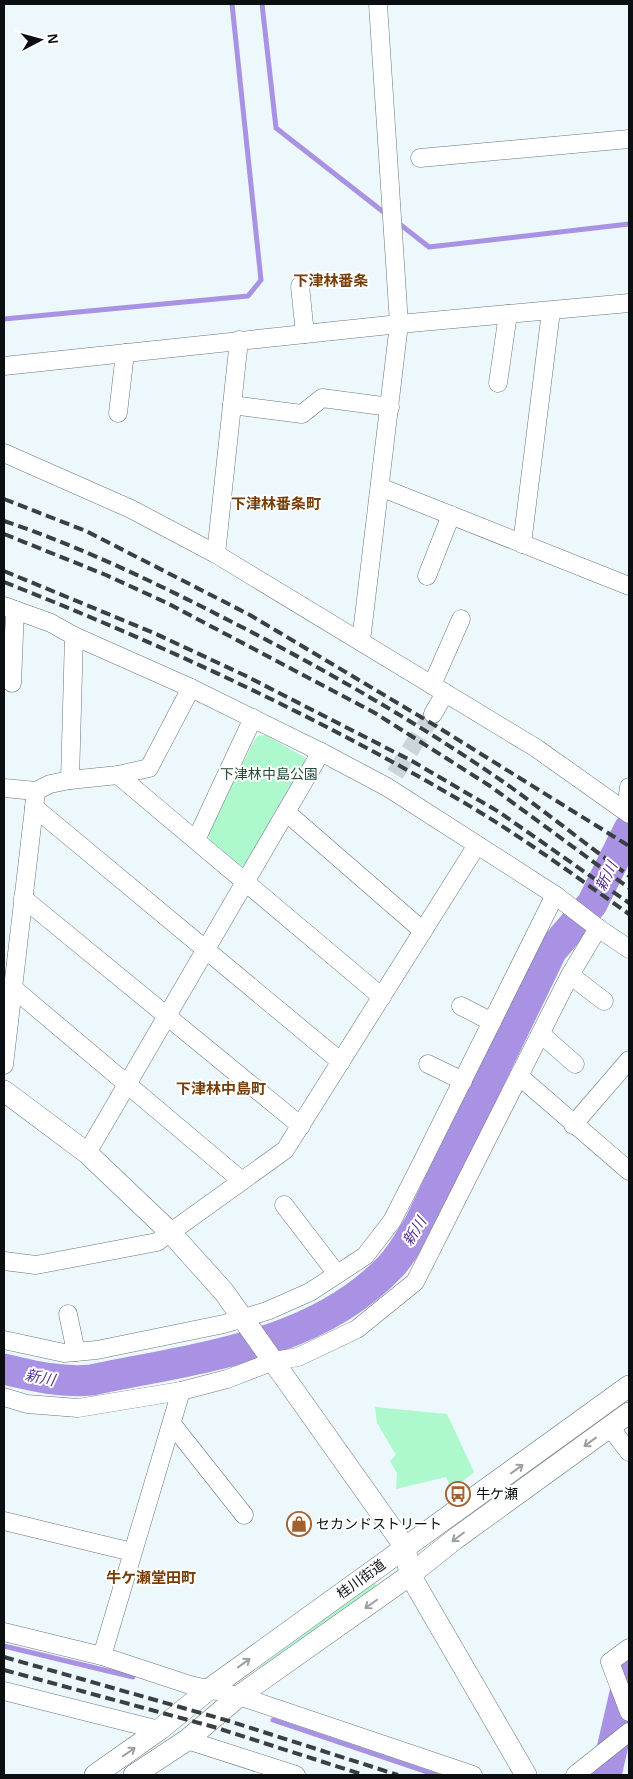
<svg xmlns="http://www.w3.org/2000/svg" width="633" height="1779" viewBox="0 0 633 1779" font-family="Helvetica,'Noto Sans JP',sans-serif">
  <rect width="100%" height="100%" fill="#edf8fd"/>
  <g fill="#aef8cd">
    <path d="M265 735 306 758 307 765 249 864 241 866 209 840 208 830 257 736Z"/>
    <path d="M375 1407 447 1414 474 1472 452 1490 446 1477 396 1489 397 1473 390 1461 396 1455 377 1423Z"/>
    <path d="M375 1582 377 1587 261 1672 258 1668Z"/>
  </g>
  <g fill="none" stroke-linecap="round" stroke-linejoin="round">
    <g stroke="#a991e4" stroke-width="5">
      <path d="M262 4 276 128 386 214"/>
      <path d="M397 222 429 247 629 224"/>
      <path d="M4 319 248 296 261 280 232 4"/>
      <path d="M4 1646 133 1677"/>
      <path d="M273 1720 436 1775"/>
    </g>
    <g stroke="#a991e4" stroke-width="31">
      <path d="M4 1369C33 1376 61 1383 92 1380 195 1358 315 1347 391 1266 402 1254 410 1239 419 1225L552 950 592 904 629 829"/>
      <path d="M606 1775 629 1676"/>
    </g>
    <path stroke="#cbd5da" stroke-width="18" stroke-dasharray="18 9" stroke-linecap="butt" d="M395 774 433 714"/>
    <defs>
      <g id="minor">
        <path d="M420 158 629 139"/>
        <path d="M300 286 305 334"/>
        <path d="M4 366 399 324 629 303"/>
        <path d="M498 383 508 314"/>
        <path d="M232 405 302 414 322 398 390 407"/>
        <path d="M118 413 125 353"/>
        <path d="M4 453 131 509 216 554 536 748 629 814"/>
        <path d="M380 487 629 586"/>
        <path d="M522 544 551 311"/>
        <path d="M216 554 239 340"/>
        <path d="M427 576 451 515"/>
        <path d="M4 606 51 623 74 636 191 688 321 752 387 787 555 895 598 928 629 949"/>
        <path d="M361 641 399 324 378 4"/>
        <path d="M12 683 15 610"/>
        <path d="M432 685 461 619"/>
        <path d="M433 714 445 693"/>
        <path d="M118 775 382 997"/>
        <path d="M70 780 74 636"/>
        <path d="M4 788 36 791 50 784 70 780 118 775 149 768 191 688"/>
        <path d="M34 807 341 1062"/>
        <path d="M626 811 629 787"/>
        <path d="M286 812 423 931"/>
        <path d="M196 840 253 718"/>
        <path d="M23 898 301 1126"/>
        <path d="M570 975 604 1001"/>
        <path d="M13 988 242 1181"/>
        <path d="M461 1006 492 1022"/>
        <path d="M541 1034 575 1064"/>
        <path d="M428 1064 463 1081"/>
        <path d="M4 1065 36 791"/>
        <path d="M519 1076 629 1171"/>
        <path d="M573 1125 629 1060"/>
        <path d="M87 1153 321 752"/>
        <path d="M284 1205 337 1274"/>
        <path d="M4 1261 36 1265 157 1242 285 1150 477 845"/>
        <path d="M68 1314 76 1352"/>
        <path d="M4 1340 64 1353 97 1350 224 1324 267 1311 310 1292 365 1256 392 1221 419 1168 555 895"/>
        <path d="M4 1397 27 1404 78 1408 181 1391 227 1379 274 1361 298 1357 357 1329 415 1282 570 975 598 928"/>
        <path d="M172 1424 244 1515"/>
        <path d="M610 1427 629 1452"/>
        <path d="M4 1521 132 1552"/>
        <path d="M4 1632 102 1656 190 1685 239 1696 473 1775"/>
        <path d="M629 1648 610 1662 629 1712"/>
        <path d="M102 1656 181 1391"/>
        <path d="M4 1691 159 1730"/>
        <path d="M187 1740 296 1775"/>
        <path d="M575 1775 629 1732"/>
      </g>
      <g id="tertiary">
        <path d="M4 1091 87 1153 171 1233 224 1292 405 1547 410 1575 526 1775"/>
        <path d="M95 1775 159 1730 208 1690 629 1386"/>
        <path d="M134 1775 187 1740 239 1696 410 1575 455 1539 629 1413"/>
      </g>
    </defs>
    <use href="#minor" stroke="#69767c" stroke-width="19"/>
    <use href="#tertiary" stroke="#69767c" stroke-width="22"/>
    <use href="#minor" stroke="#fff" stroke-width="18"/>
    <use href="#tertiary" stroke="#fff" stroke-width="21"/>
    <g stroke="#3a4042" stroke-width="4" stroke-dasharray="10 5" stroke-linecap="butt">
      <path d="M4 499 86 531 250 615 436 726 629 846"/>
      <path d="M4 521C82 547 158 584 232 622 326 670 418 723 505 783 547 813 587 845 629 876"/>
      <path d="M4 534 106 575 167 603 375 713 490 786 629 888"/>
      <path d="M4 571 154 633 244 675 412 761 499 812 629 903"/>
      <path d="M4 582C161 644 317 716 463 802 521 836 575 876 629 914"/>
      <path d="M4 1657 229 1721 398 1775"/>
      <path d="M4 1670 214 1727 364 1775"/>
    </g>
  </g>
  <defs><path id="oneway-shaft" d="M-6 0H5M1.5-3L5.5 0L1.5 3" fill="none" stroke-width="1.6" stroke-linecap="round" stroke-linejoin="round" transform="scale(1.25)"/></defs>
  <g stroke="#9d9fa0">
    <use href="#oneway-shaft" transform="translate(590 1442) rotate(144)"/>
    <use href="#oneway-shaft" transform="translate(517 1469) rotate(-36)"/>
    <use href="#oneway-shaft" transform="translate(458 1537) rotate(143)"/>
    <use href="#oneway-shaft" transform="translate(371 1604) rotate(145)"/>
    <use href="#oneway-shaft" transform="translate(244 1663) rotate(-36)"/>
    <use href="#oneway-shaft" transform="translate(129 1752) rotate(-35)"/>
  </g>
  <defs>
    <symbol id="bus-ring" viewBox="-11 -11 22 22"><circle r="9.5" fill="#fff" stroke="#a3612f" stroke-width="1.5"/><path d="M-5-6H5V4H4V6H2V4H-2V6H-4V4H-5ZM-3.5-4V0h7V-4ZM-3.5 1.2v1.5H-2V1.2ZM2 1.2v1.5H3.5V1.2Z" fill="#a3612f"/></symbol>
    <symbol id="shop-ring" viewBox="-11 -11 22 22"><circle r="9.5" fill="#fff" stroke="#a3612f" stroke-width="1.5"/><path d="M-5-2.5h2.3a2.7 3.5 0 0 1 5.4 0H5L5.5 6h-11ZM-1.5-2.5h3a1.5 2.3 0 0 0-3 0Z" fill="#a3612f"/></symbol>
  </defs>
  <g fill-rule="evenodd">
    <use href="#bus-ring" x="444" y="1480" width="28" height="28"/>
    <use href="#shop-ring" x="285" y="1510" width="28" height="28"/>
  </g>
  <g text-anchor="middle" dominant-baseline="central" stroke-width="4" stroke-linejoin="round" paint-order="stroke">
    <g font-size="14" fill="#204a34" stroke="#fff">
      <text x="269" y="774">下津林中島公園</text>
    </g>
    <g font-size="14" fill="#0b0f11" stroke="#fff" text-anchor="start">
      <text x="476" y="1494">牛ケ瀬</text>
      <text x="316" y="1524">セカンドストリート</text>
    </g>
    <g font-size="14" fill="#0b0f11" stroke="#fff">
      <text transform="translate(361 1579) rotate(-36)">桂川街道</text>
    </g>
    <g font-size="15" font-weight="bold" fill="#783e09" stroke="#fff">
      <text x="331" y="280">下津林番条</text>
      <text x="276" y="503">下津林番条町</text>
      <text x="221" y="1088">下津林中島町</text>
      <text x="151" y="1577">牛ケ瀬堂田町</text>
    </g>
    <g font-size="15" font-style="italic" fill="#543090" stroke="#fff">
      <text transform="translate(606 876) rotate(-64)">新川</text>
      <text transform="translate(414 1231) rotate(-58)">新川</text>
      <text transform="translate(40 1377) rotate(11)">新川</text>
    </g>
  </g>
  <rect width="633" height="1779" fill="none" stroke="#0b0f11" stroke-width="10"/>
  <g transform="translate(40 40) rotate(84)" stroke="#ffffff" stroke-width="4" paint-order="stroke">
  <path d="M0-4L9 19L0 12L-9 19Z" fill="#0b0f11"/>
  <text y="-8" font-size="14" font-weight="bold" text-anchor="middle" fill="#0b0f11">N</text>
  </g>
</svg>
